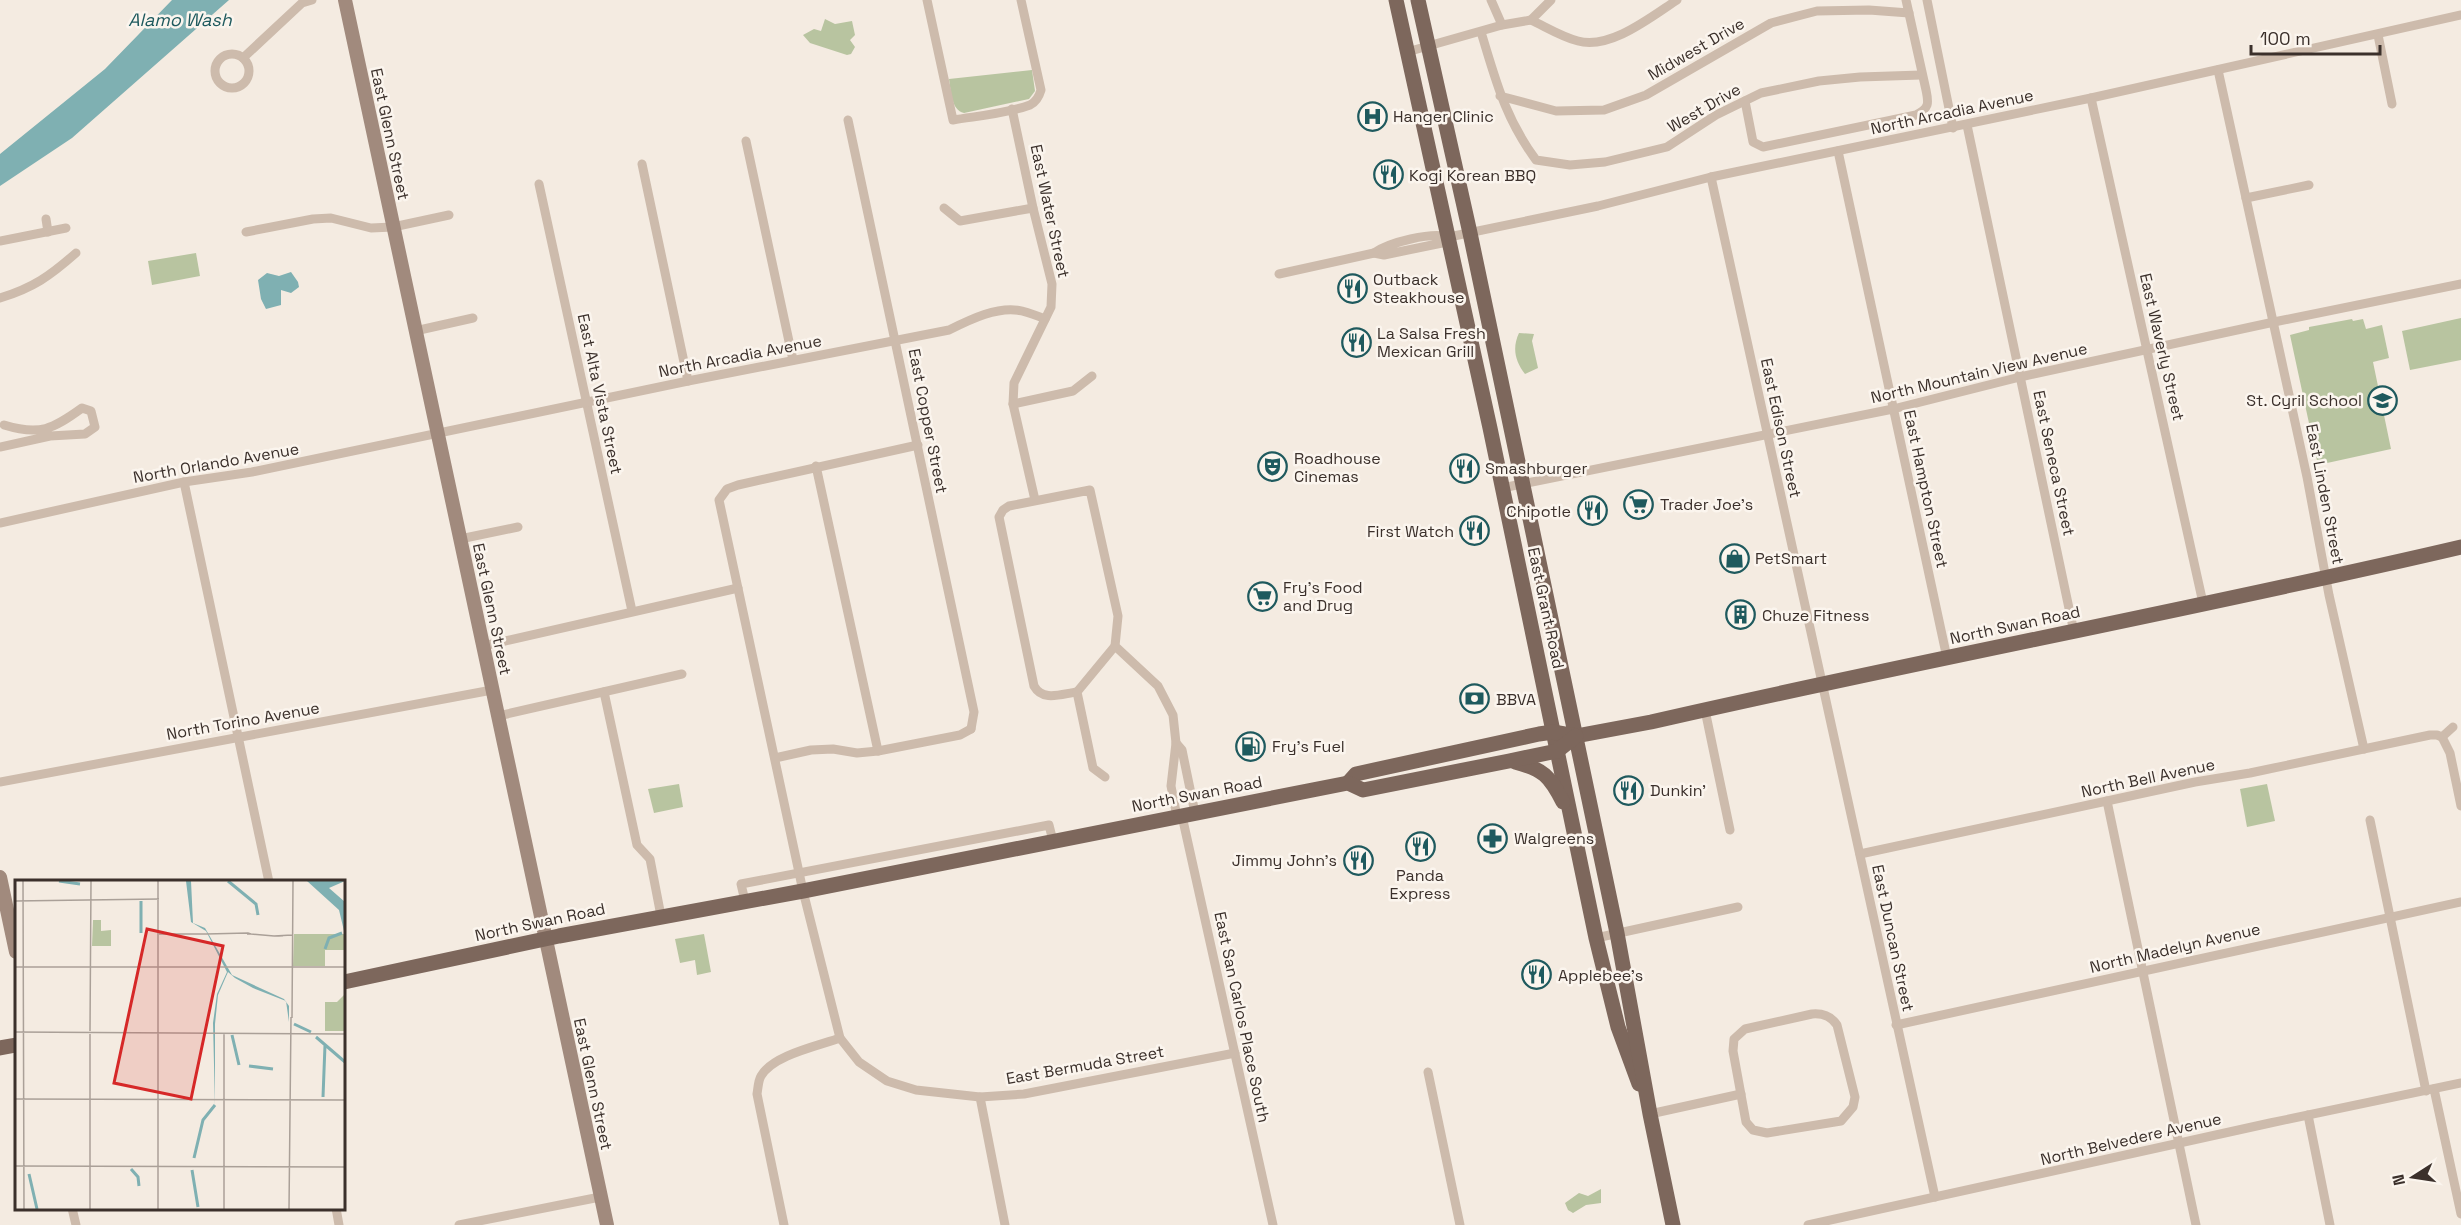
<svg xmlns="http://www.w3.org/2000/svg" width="2461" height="1225" viewBox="0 0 2461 1225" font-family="'Space Grotesk',sans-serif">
  <rect width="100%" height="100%" fill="#f4ebe1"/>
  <g fill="#b8c4a0">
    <path d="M825 19 835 24 852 21 855 35 850 40 855 47 851 54 847 55 810 43 803 35 814 29 821 31Z"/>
    <path d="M1032 70 1035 91 1029 99 964 113C951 110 951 91 949 79Z"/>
    <path d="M196 253 200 276 152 285 148 261Z"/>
    <path d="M2461 318V360L2410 370 2402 331Z"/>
    <path d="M2352 319 2353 321 2363 319 2366 329 2382 325 2389 358 2373 362 2391 449 2318 465 2290 335 2309 330V327Z"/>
    <path d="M1519 333 1534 334 1532 341 1538 368 1525 374C1515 361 1512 348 1519 333Z"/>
    <path d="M679 784 683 807 654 813 648 789Z"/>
    <path d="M2267 784 2275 821 2247 827 2240 789Z"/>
    <path d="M704 934 711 972 697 975 695 960 680 963 675 939Z"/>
    <path d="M1601 1189V1203L1586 1205 1573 1213 1568 1210 1565 1203 1579 1193 1588 1196Z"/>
  </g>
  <g fill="#7fb0b2">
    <path d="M172 0H229L72 138 0 186V154L105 69Z"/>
    <path d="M291 272 298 282 299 287 291 293 281 290V305L266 309 261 299 258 280 267 273 279 276Z"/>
  </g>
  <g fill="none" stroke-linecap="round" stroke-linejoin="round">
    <g stroke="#cdbbac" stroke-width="9">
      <path d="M927 0 953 120C977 116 1006 114 1030 105 1036 102 1039 97 1041 90L1021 0"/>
      <path d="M1491 0 1502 25"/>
      <path d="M1551 0 1531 20C1546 27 1562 37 1578 41 1610 50 1651 17 1677 0"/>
      <path d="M1927 0 1953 128"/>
      <path d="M1481 32C1496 81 1505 118 1536 160L1570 165 1605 162 1667 147 1716 115 1761 93 1819 81 1860 77 1921 75"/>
      <path d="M2378 35 2392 104"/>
      <path d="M1407 52 1502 25 1531 20"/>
      <circle cx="232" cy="71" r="17"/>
      <path d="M243 58 302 3 312 0"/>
      <path d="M2218 70 2307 477 2329 595 2364 749"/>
      <path d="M1500 96 1556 111 1604 110 1646 95 1771 23 1817 11 1869 10 1909 13"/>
      <path d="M2091 98 2203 603"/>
      <path d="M1745 101 1753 142 1763 147 1916 115C1929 108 1929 104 1926 90L1906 0"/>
      <path d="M1012 109 1033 208 1052 284 1051 307 1014 383 1013 404 1035 500"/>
      <path d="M848 120 974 712 971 729"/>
      <path d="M1967 125 2074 632"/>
      <path d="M746 141 793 360"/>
      <path d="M1838 151 1947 658"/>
      <path d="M642 164 688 381"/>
      <path d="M1711 177 1935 1197"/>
      <path d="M539 184 632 611"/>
      <path d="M2246 198 2309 185"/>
      <path d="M944 208 960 221 1033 208"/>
      <path d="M46 219 48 232"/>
      <path d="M246 232 313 219 331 218 371 228 393 227 449 215"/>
      <path d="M1449 237C1431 232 1390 242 1374 253L1384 255 1442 243 1449 237 1598 206 1711 177 2091 98 2461 15"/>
      <path d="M0 241 66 228"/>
      <path d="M1279 274 1374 253"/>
      <path d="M0 298C33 288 50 276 76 253"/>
      <path d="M415 331 473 318"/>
      <path d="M1013 404 1073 391 1092 376"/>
      <path d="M0 447 50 436 85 434 95 427 91 411 82 408C53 429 40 436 4 425"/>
      <path d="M816 466 878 751"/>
      <path d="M184 482 269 882"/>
      <path d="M1502 488 1893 409 2020 377 2274 322 2461 284"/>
      <path d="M0 523 184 482 252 472 688 381 949 330C969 320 999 305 1022 311 1030 313 1038 316 1045 319"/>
      <path d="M460 539 518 527"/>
      <path d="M483 646 738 588"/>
      <path d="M604 692 637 845 650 859 661 916"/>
      <path d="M1077 692C1061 694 1043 702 1034 686L999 517 1003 510 1009 506 1090 490 1118 616 1115 646 1158 686 1173 715 1176 743 1171 786 1177 817"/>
      <path d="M1705 710 1730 830"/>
      <path d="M498 716 682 674"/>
      <path d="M2442 737 2450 753 2461 806"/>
      <path d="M2442 737 2453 727"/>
      <path d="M1176 743 1182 750 1195 813"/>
      <path d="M775 758 811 750 833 749 857 753 878 751 960 735 971 729"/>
      <path d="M1105 777 1093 768 1077 692 1115 646"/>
      <path d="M0 782 492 690"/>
      <path d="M2107 801 2196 1225"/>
      <path d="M1182 816 1273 1225"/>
      <path d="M2370 820 2426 1091"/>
      <path d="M1860 854 2195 782 2250 773 2430 735H2437L2442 737"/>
      <path d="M745 901 741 884 1049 825 1053 841"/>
      <path d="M1596 938 1738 907"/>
      <path d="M1812 1014C1823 1013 1831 1016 1837 1025L1855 1097 1853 1107 1841 1121 1767 1133 1753 1130 1746 1122 1733 1051 1734 1039 1745 1029Z"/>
      <path d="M1896 1025 2461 902"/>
      <path d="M840 1038 803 891 719 500 727 489 738 485 918 445"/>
      <path d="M1428 1072 1460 1225"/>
      <path d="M2434 1089 2461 1214"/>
      <path d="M980 1097 1005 1225"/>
      <path d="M1650 1114 1741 1094"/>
      <path d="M2308 1115 2330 1225"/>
      <path d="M72 1208 76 1225"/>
      <path d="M336 1208 339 1225"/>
      <path d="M459 1225 600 1197"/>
      <path d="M784 1225 757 1094C758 1089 758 1081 761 1076 773 1055 818 1046 840 1038L859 1062 887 1081 916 1090 980 1097 1024 1094 1235 1053"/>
      <path d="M1808 1225 2270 1123 2461 1083"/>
    </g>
    <g stroke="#a18a7d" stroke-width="14">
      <path d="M345 0 607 1225"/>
      <path d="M0 877 16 952"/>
    </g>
    <g stroke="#7d675c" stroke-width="15">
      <path d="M1396 0 1490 428 1596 938 1618 1027 1639 1084"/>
      <path d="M1418 0 1470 233 1617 933 1650 1114 1673 1225"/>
      <path d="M1515 762C1543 769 1550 776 1563 802"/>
      <path d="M1348 783 1356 774 1539 734 1553 732 1576 736 1651 722C1921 660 2192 610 2461 547"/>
      <path d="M344 982 559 936 803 891 1348 783 1363 790 1509 761 1557 751 1576 736"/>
      <path d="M0 1048 16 1045"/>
    </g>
  </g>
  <defs>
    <symbol id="hospital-ring" viewBox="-11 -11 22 22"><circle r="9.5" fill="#fbf5ee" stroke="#1f5a5e" stroke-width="1.5"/><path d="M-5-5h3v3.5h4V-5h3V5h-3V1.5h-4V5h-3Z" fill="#1f5a5e"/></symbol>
    <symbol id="restaurant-ring" viewBox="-11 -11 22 22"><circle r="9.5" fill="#fbf5ee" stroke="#1f5a5e" stroke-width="1.5"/><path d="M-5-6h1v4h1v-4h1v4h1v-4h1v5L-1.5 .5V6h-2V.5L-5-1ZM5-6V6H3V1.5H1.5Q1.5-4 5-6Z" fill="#1f5a5e"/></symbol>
    <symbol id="school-ring" viewBox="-11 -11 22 22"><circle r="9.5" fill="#fbf5ee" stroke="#1f5a5e" stroke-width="1.5"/><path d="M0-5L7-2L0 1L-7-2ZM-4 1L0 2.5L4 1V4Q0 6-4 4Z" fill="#1f5a5e"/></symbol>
    <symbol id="theatre-ring" viewBox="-11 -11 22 22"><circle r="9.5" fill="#fbf5ee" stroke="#1f5a5e" stroke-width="1.5"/><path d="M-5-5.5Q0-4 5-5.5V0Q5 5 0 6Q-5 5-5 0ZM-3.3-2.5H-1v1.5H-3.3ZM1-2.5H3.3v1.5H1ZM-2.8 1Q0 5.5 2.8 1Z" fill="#1f5a5e"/></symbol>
    <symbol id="supermarket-ring" viewBox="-11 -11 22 22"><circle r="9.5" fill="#fbf5ee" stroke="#1f5a5e" stroke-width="1.5"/><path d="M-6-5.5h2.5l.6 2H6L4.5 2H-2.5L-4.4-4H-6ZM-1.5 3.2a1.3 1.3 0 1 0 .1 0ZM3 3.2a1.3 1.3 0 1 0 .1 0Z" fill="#1f5a5e"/></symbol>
    <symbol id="shop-ring" viewBox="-11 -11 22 22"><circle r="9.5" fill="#fbf5ee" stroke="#1f5a5e" stroke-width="1.5"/><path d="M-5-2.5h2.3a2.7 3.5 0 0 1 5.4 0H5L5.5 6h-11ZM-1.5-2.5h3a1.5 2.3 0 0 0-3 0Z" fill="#1f5a5e"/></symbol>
    <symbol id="building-ring" viewBox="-11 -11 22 22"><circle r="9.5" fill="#fbf5ee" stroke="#1f5a5e" stroke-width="1.5"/><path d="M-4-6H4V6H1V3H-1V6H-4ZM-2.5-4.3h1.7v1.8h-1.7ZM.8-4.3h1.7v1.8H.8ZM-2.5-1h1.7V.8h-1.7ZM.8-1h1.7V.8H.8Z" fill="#1f5a5e"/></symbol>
    <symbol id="bank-ring" viewBox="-11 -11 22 22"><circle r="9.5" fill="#fbf5ee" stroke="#1f5a5e" stroke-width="1.5"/><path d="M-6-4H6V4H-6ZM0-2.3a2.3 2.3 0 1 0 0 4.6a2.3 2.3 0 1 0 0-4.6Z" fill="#1f5a5e"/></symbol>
    <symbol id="fuel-ring" viewBox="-11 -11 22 22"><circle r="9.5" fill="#fbf5ee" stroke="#1f5a5e" stroke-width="1.5"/><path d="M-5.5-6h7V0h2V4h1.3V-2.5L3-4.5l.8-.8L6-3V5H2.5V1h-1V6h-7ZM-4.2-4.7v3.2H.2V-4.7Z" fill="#1f5a5e"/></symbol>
    <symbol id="pharmacy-ring" viewBox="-11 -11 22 22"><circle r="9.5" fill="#fbf5ee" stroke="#1f5a5e" stroke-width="1.5"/><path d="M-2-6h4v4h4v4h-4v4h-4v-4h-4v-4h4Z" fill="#1f5a5e"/></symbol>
  </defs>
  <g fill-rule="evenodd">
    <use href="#hospital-ring" x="1356" y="100" width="33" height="33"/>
    <use href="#restaurant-ring" x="1372" y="158" width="33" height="33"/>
    <use href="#restaurant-ring" x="1336" y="272" width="33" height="33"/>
    <use href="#restaurant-ring" x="1340" y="326" width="33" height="33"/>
    <use href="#school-ring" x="2366" y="384" width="33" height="33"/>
    <use href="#theatre-ring" x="1256" y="450" width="33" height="33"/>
    <use href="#restaurant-ring" x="1448" y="452" width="33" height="33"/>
    <use href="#supermarket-ring" x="1622" y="488" width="33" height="33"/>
    <use href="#restaurant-ring" x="1576" y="494" width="33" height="33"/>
    <use href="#restaurant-ring" x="1458" y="514" width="33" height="33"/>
    <use href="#shop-ring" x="1718" y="542" width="33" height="33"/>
    <use href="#supermarket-ring" x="1246" y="580" width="33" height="33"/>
    <use href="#building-ring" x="1724" y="598" width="33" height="33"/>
    <use href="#bank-ring" x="1458" y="682" width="33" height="33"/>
    <use href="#fuel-ring" x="1234" y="730" width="33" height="33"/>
    <use href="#restaurant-ring" x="1612" y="774" width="33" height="33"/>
    <use href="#pharmacy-ring" x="1476" y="822" width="33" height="33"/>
    <use href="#restaurant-ring" x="1404" y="830" width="33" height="33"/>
    <use href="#restaurant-ring" x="1342" y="844" width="33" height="33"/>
    <use href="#restaurant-ring" x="1520" y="958" width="33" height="33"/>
  </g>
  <g text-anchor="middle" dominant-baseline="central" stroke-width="5" stroke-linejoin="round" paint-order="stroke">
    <g font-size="16" fill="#3b302b" stroke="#fbf5ee">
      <text transform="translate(1696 49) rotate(-30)">Midwest Drive</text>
      <text transform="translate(1704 108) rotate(-30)">West Drive</text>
      <text transform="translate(1952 112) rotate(-12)">North Arcadia Avenue</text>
      <text transform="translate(390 134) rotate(78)">East Glenn Street</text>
      <text transform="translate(1050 211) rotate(78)">East Water Street</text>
      <text transform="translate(2162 347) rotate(77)">East Waverly Street</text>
      <text transform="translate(740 356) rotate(-11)">North Arcadia Avenue</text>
      <text transform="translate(1979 373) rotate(-13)">North Mountain View Avenue</text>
      <text transform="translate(600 394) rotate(78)">East Alta Vista Street</text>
      <text transform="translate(928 421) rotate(79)">East Copper Street</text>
      <text transform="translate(1781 428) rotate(78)">East Edison Street</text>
      <text transform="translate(216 463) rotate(-10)">North Orlando Avenue</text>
      <text transform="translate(2054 463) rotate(78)">East Seneca Street</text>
      <text transform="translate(1926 489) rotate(78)">East Hampton Street</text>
      <text transform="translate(2325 494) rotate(79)">East Linden Street</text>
      <text transform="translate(1546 608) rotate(78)">East Grant Road</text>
      <text transform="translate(492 609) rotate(78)">East Glenn Street</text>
      <text transform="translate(2015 625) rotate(-12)">North Swan Road</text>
      <text transform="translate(243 721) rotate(-10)">North Torino Avenue</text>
      <text transform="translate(2148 778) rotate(-12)">North Bell Avenue</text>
      <text transform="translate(1197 794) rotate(-11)">North Swan Road</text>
      <text transform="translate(540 922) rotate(-12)">North Swan Road</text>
      <text transform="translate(1893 938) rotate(78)">East Duncan Street</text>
      <text transform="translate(2175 948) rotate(-13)">North Madelyn Avenue</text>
      <text transform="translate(1242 1017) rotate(78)">East San Carlos Place South</text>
      <text transform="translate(1085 1065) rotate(-10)">East Bermuda Street</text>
      <text transform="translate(593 1084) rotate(78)">East Glenn Street</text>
      <text transform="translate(2131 1139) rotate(-13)">North Belvedere Avenue</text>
    </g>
    <g font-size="16" fill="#3b302b" stroke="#fbf5ee" text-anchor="start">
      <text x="1393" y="116">Hanger Clinic</text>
      <text x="1409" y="175">Kogi Korean BBQ</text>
      <text x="1373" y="279">Outback<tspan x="1373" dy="18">Steakhouse</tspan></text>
      <text x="1377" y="333">La Salsa Fresh<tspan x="1377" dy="18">Mexican Grill</tspan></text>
      <text x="2362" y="400" text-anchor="end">St. Cyril School</text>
      <text x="1294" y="458">Roadhouse<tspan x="1294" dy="18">Cinemas</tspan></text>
      <text x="1485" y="468">Smashburger</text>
      <text x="1660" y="504">Trader Joe's</text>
      <text x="1571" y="511" text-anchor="end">Chipotle</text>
      <text x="1454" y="531" text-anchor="end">First Watch</text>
      <text x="1755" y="558">PetSmart</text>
      <text x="1283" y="587">Fry's Food<tspan x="1283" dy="18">and Drug</tspan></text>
      <text x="1762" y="615">Chuze Fitness</text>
      <text x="1496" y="699">BBVA</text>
      <text x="1272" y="746">Fry's Fuel</text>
      <text x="1650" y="790">Dunkin'</text>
      <text x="1514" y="838">Walgreens</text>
      <text x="1337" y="860" text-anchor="end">Jimmy John's</text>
      <text x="1420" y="875" text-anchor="middle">Panda<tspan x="1420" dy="18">Express</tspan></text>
      <text x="1558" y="975">Applebee's</text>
    </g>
    <g font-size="18" font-style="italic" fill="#1f5a5e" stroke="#fbf5ee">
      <text x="180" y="19">Alamo Wash</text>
    </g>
  </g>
  <g transform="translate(15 880)">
    <rect width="330" height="330" fill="#f4ebe1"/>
    <path d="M78 40H86V51L96 50V66H77ZM279 54H329L330 70H310V86H278ZM330 114V151H310V122H322Z" fill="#b8c4a0"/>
    <path d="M171 1H176L178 43 190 48 217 95 269 119 274 126V142L271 121 238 108 220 98 213 92 203 115 200 144V226L198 143 202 114 212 92 191 51 176 42ZM292 1H330L314 8 330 22V55L324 30Z" fill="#7fb0b2"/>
    <path fill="none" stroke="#7fb0b2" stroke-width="3" d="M44 1 65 4M213 1 241 24 243 35M126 21V53M310 69 314 58 327 53M279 144 296 152M217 155 224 185M301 157 330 182M234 186 258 189M308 217 310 165M179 278 188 240 200 225M116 289 123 297 124 306M177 290 183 327M14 294 22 329"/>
    <path fill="none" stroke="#aaa098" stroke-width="1.5" d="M8 1 9 329M143 1V329M0 21 144 19M144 54H160H156M160 54H192M191 54 233 53 236 54H232M236 54 259 56M268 56H259L277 55M0 87H330M277 138 278 1M75 151 76 1M0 152 330 154M75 154V329M0 219 330 220M0 286 330 287M209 329V153M274 329 276 137"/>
    <path fill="#d62828" fill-opacity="0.15" stroke="#d62828" stroke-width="3" d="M132 49 208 66 176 219 99 203Z"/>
    <rect width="330" height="330" fill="none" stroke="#3b302b" stroke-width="3"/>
  </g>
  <g transform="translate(2413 1177) rotate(258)" stroke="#fbf5ee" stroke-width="4.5" paint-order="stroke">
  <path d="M0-4.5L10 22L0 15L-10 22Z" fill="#3b302b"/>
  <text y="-9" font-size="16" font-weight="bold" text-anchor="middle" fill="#3b302b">N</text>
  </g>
  <path d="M2251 45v9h129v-9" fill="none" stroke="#3b302b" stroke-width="3"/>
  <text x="2260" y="45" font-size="18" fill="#3b302b" stroke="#fbf5ee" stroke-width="4.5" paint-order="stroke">100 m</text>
</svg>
